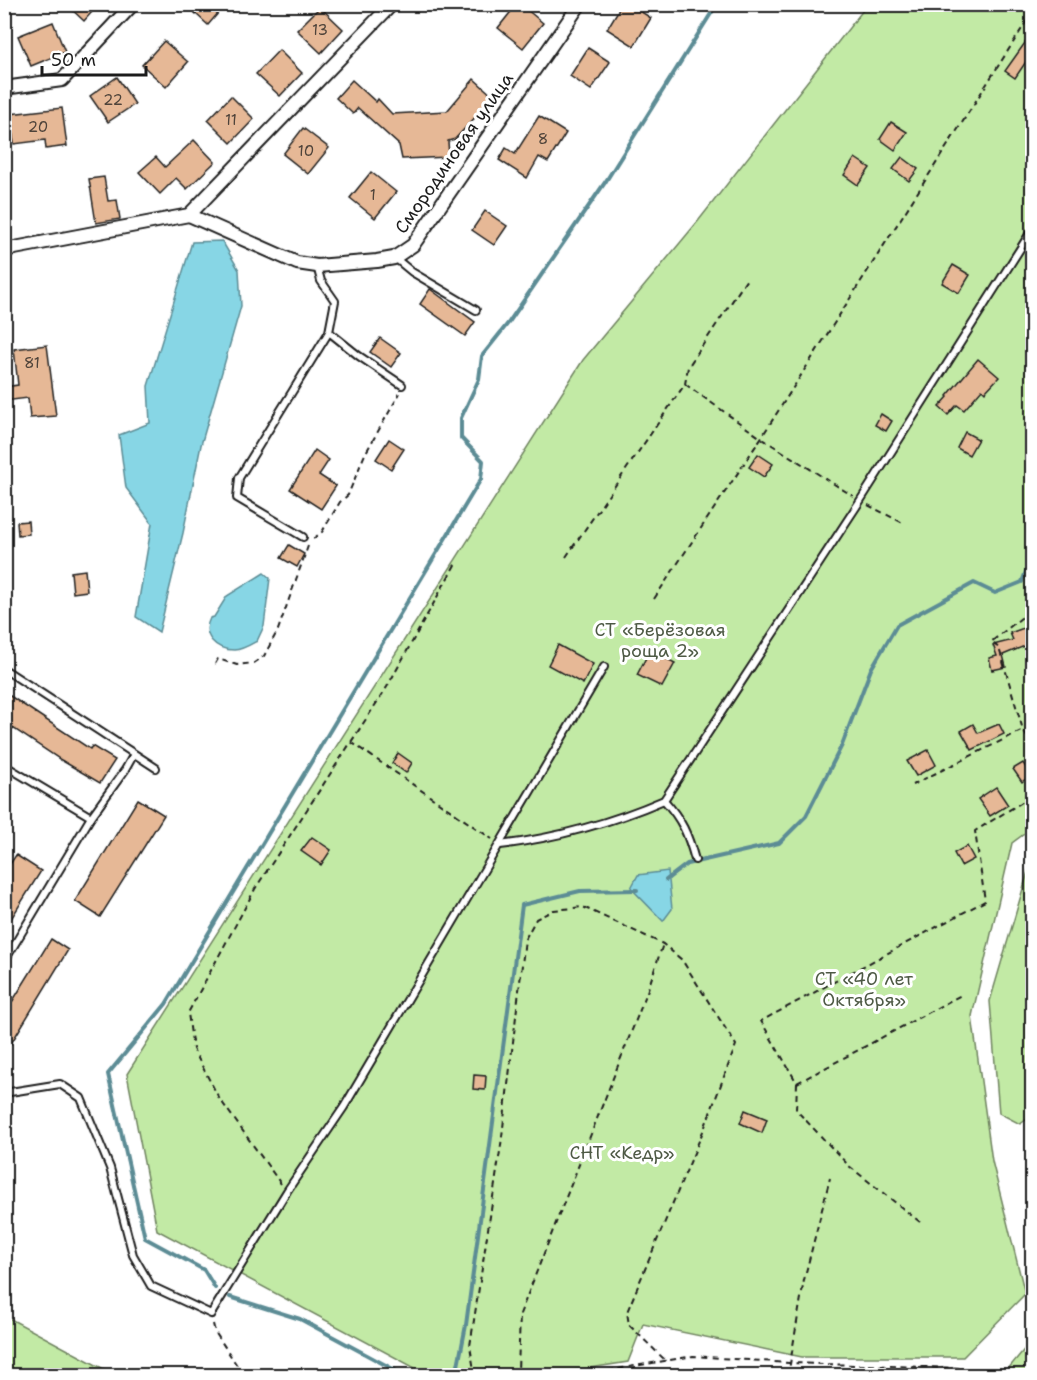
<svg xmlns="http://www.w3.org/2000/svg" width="1037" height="1380" viewBox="0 0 1037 1380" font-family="'Shantell Sans',sans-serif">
  <rect width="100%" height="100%" fill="#fff"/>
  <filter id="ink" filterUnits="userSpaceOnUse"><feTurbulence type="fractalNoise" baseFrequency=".0167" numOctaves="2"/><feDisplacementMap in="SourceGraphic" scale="12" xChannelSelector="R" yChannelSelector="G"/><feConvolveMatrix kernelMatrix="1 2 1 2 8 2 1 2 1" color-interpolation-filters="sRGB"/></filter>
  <g filter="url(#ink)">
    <g fill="#c2eaa5" stroke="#6f8360" stroke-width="1.5">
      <path d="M867 5H1032V828L1012 843 972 1016 992 1161 1025 1294 963 1357H802L643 1324 628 1362 546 1375H428L157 1230 127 1074 583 360 699 220Z"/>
      <path d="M1032 858V1116L1020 1124 999 1113 990 1001Z"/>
      <path d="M4 1316H5L115 1375H5Z"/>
      <path d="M1032 1340V1375H1003Z"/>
    </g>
    <g fill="#87d6e5" stroke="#5c8c95" stroke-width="1.5">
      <path d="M222 241 239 270 241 306 201 445 183 533 159 632 136 617 152 523 126 488 119 435 150 423 148 386 192 242Z"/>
      <path d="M264 573 270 578 264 626 257 641C250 645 242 650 234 650 216 650 201 636 210 618L214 617 227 596Z"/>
      <path d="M668 871 672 909 663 921 631 888 638 875Z"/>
    </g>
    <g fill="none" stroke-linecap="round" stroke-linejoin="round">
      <g stroke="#5c8c95" stroke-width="4">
        <path d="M666 880 687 864 779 843 806 816 842 745 871 669 897 625 974 583 995 593 1022 582 1032 556"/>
        <path d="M215 1288 204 1270 145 1238 108 1074 166 1004 481 479 483 461 461 438V418L479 379 482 356 509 322 606 181 717 4"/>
        <path d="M230 1297 300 1319 406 1376"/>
        <path d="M456 1376 466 1325 522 905 580 891 637 890"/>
      </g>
    </g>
    <g fill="#e6b896" stroke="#1c1c1c" stroke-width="1.5">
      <path d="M66 4H99L84 21Z"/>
      <path d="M185 4H226L208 25Z"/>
      <path d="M517 4H520L543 23 523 48 498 28Z"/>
      <path d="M622 4H629L651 18 634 46 607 29Z"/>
      <path d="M320 7 343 29 321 53 297 30Z"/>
      <path d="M53 22 65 52 31 66 18 36Z"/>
      <path d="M1032 33V53L1015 78 1005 71Z"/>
      <path d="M164 41 188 62 166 87 142 65Z"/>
      <path d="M588 48 610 62 591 90 570 76Z"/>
      <path d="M279 50 302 73 280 96 256 74Z"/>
      <path d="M117 77 135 104 108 122 90 96Z"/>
      <path d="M474 79 494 97 455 139 448 141 449 157 402 159 399 145 358 108 353 114 336 98 352 80 376 102 378 99 392 114 447 111Z"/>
      <path d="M231 96 254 119 231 143 208 120Z"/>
      <path d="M62 108 67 146 46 149 45 140 14 144 10 114Z"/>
      <path d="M539 116 566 133 548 162 539 157 527 178 499 160 506 148 515 154Z"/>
      <path d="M891 122 907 132 895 150 880 139Z"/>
      <path d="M303 128 329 148 308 174 283 154Z"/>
      <path d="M194 140 215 162 187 189 176 178 160 194 139 172 156 157 165 167Z"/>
      <path d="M902 157 918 169 909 181 893 169Z"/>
      <path d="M855 158 870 168 858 185 844 175Z"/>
      <path d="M371 172 396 192 375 218 350 198Z"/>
      <path d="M104 177 108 201 117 200 120 219 96 223 89 179Z"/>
      <path d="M485 211 507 226 494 245 472 230Z"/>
      <path d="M953 265 970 275 959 293 942 283Z"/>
      <path d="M430 289 475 322 465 336 420 304Z"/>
      <path d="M380 338 401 353 391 367 370 352Z"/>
      <path d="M47 345 56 416 30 418 28 398 4 401V387L18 385 14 349Z"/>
      <path d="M978 359 999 377 985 392 982 389 964 410 957 405 948 415 939 407 948 397 947 396Z"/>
      <path d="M881 414 892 421 886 431 875 425Z"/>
      <path d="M965 432 978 439 969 455 957 448Z"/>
      <path d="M389 439 404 449 391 469 376 459Z"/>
      <path d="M315 450 329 460 319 475 336 486 321 509 290 489Z"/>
      <path d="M758 454 773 464 764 477 749 467Z"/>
      <path d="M28 521 29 534 18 535 17 522Z"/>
      <path d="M289 545 304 554 297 567 281 558Z"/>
      <path d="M85 570 87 591 73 593 71 572Z"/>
      <path d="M1032 625V643L1003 655 1006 667 992 670 989 658 997 656 993 645 1013 640 1010 633Z"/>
      <path d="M558 645 593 664 583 684 548 665Z"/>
      <path d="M650 650 675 663 662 687 637 675Z"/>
      <path d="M4 692 90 749 92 746 115 760 100 783 61 760 4 722Z"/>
      <path d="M973 724 978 733 999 724 1004 734 972 750 961 731Z"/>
      <path d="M928 750 936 765 916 776 907 761Z"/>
      <path d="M398 753 412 763 406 773 392 763Z"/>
      <path d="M1023 763 1031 775 1022 782 1013 769Z"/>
      <path d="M996 787 1008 805 990 816 978 799Z"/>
      <path d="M138 799 164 815 100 917 75 901Z"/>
      <path d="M312 837 331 850 321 865 301 851Z"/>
      <path d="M967 846 974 859 961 866 954 853Z"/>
      <path d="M16 855 41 871 4 930V873Z"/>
      <path d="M51 939 68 950 4 1055V1015Z"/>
      <path d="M474 1075 486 1076 485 1090 473 1089Z"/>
      <path d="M745 1110 767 1119 762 1133 740 1123Z"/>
    </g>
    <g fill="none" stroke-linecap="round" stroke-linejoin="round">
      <defs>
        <g id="lane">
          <path d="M395 258 412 272 476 310"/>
          <path d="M329 332 359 356 402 385"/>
          <path d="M303 537 237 498 239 478 329 332 335 301 321 281 317 266"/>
          <path d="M4 669 156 768"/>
          <path d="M4 765 91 817"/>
          <path d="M664 800C682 820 688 834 695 860"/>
          <path d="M500 845C556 838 613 822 664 800L860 501 1032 230"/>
          <path d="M4 962 91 817 125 770 134 754"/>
          <path d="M4 1093 60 1084 81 1098 110 1168 133 1255 151 1286 211 1314 287 1191 344 1107 604 667"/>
        </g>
        <g id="street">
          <path d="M4 88 62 80 133 4"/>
          <path d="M189 215 297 263 317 266 377 261 394 258 413 245 580 4"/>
          <path d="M4 250 189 215 392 4"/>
        </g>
      </defs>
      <use href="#lane" stroke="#1c1c1c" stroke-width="10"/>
      <use href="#street" stroke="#1c1c1c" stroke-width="16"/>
      <g stroke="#1c1c1c" stroke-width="2" stroke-dasharray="6 4.5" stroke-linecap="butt">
        <path d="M685 384 761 438 853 496"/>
        <path d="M868 505 903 523"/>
        <path d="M313 539 322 532 340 502 348 495 365 454 400 393"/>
        <path d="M566 557 685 384 688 367 747 279"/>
        <path d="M654 599 761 438 1032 13"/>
        <path d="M1032 615 1021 618 991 642 999 648 1023 730 1030 742H1032"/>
        <path d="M215 664 218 659 237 665 254 663 264 656 278 630 308 546"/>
        <path d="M351 742 492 839"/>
        <path d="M912 785 1023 730"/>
        <path d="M797 1083 961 995"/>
        <path d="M281 1184 219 1098 193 1049 188 1013 255 889 387 687 456 563"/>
        <path d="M920 1222 849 1166 796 1110 797 1083 761 1021 985 901 975 831 1032 796"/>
        <path d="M213 1324 215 1332 244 1376"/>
        <path d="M475 1376 470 1346 501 1145 525 939 536 919 554 910 583 907 663 944 682 960 736 1045 704 1129 627 1312 629 1325 666 1361"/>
        <path d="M522 1376 518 1371 520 1314 647 992 663 944"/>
        <path d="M577 1376 693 1356 789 1363 958 1368 965 1376"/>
        <path d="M788 1376 804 1280 830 1178"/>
      </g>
      <use href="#lane" stroke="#fff" stroke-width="6"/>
      <use href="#street" stroke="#fff" stroke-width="12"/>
    </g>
  </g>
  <g text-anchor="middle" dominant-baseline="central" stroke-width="6" stroke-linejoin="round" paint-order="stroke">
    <g font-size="15" fill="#4e433a">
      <text x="320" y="30">13</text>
      <text x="113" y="100">22</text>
      <text x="231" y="120">11</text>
      <text x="38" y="127">20</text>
      <text x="543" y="139">8</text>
      <text x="306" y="151">10</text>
      <text x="373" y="195">1</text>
      <text x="32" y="363">81</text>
    </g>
    <g font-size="18" fill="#1c1c1c" stroke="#fff">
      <text transform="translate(454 153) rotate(-55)">Смородиновая улица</text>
    </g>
    <g font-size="18" fill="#4e5a45" stroke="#fff">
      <text x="660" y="630">СТ «Берёзовая<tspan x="660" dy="21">роща 2»</tspan></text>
      <text x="864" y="979">СТ «40 лет<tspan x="864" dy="21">Октября»</tspan></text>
      <text x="622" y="1153">СНТ «Кедр»</text>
    </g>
  </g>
  <rect width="1037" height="1380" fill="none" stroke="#fff" stroke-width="24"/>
  <rect x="12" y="12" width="1013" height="1356" fill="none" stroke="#1c1c1c" stroke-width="2" filter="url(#ink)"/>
  <path d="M42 66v9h104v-9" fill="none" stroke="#1c1c1c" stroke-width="3"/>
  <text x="51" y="66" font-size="18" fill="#1c1c1c" stroke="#ffffff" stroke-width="4.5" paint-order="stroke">50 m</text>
</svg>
